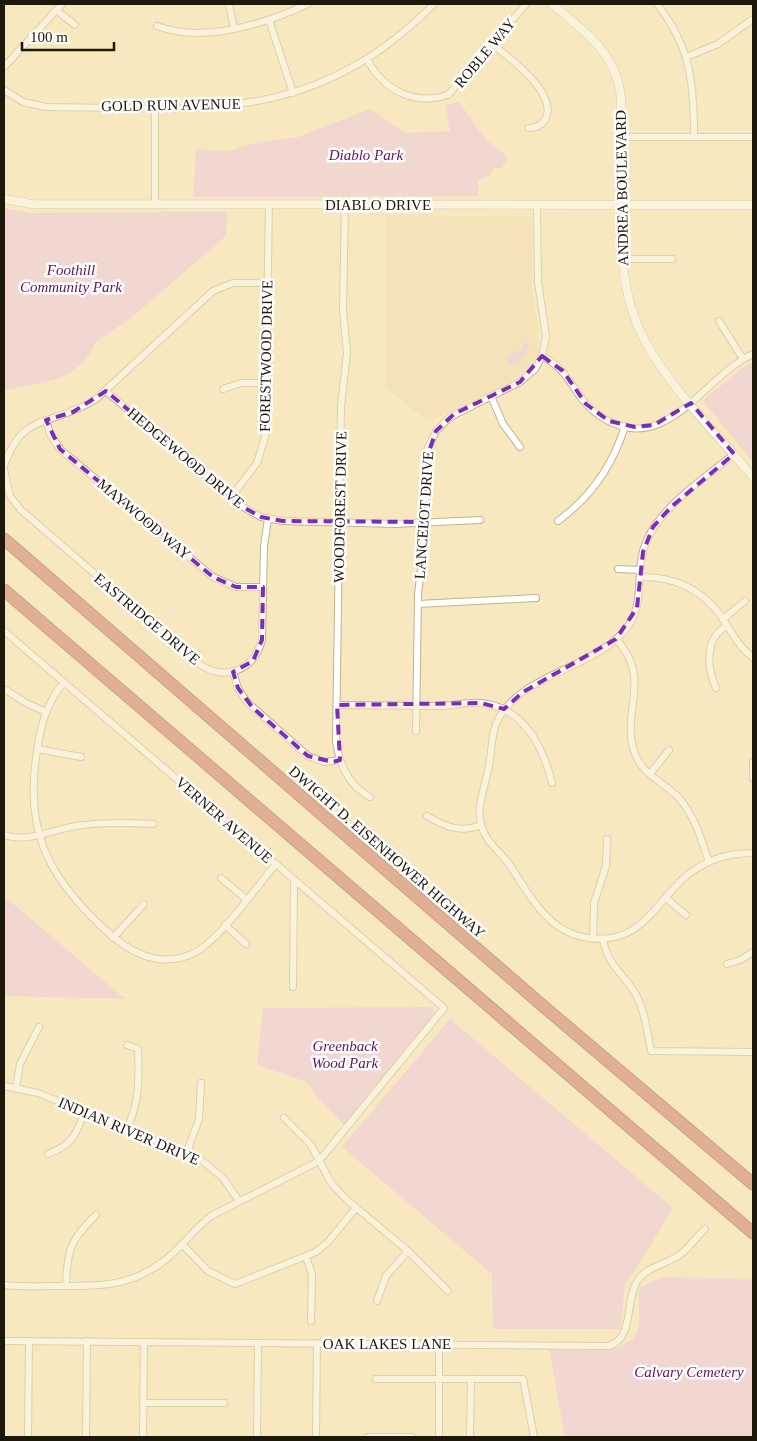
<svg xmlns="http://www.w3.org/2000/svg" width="757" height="1441" viewBox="0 0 757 1441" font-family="Georgia,serif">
  <rect width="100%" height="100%" fill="#f7e8c0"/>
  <path fill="#efddaf" d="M385 215 532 217V293L539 330 537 353 527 370 512 380 429 422 385 387Z"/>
  <g fill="#ebc3e7">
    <path d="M459 102 486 140 508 157 502 168H494L490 175 478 180V196L193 197 196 149 228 151 259 142 298 137 370 109 406 133 450 131 445 103 449 105Z"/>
    <path d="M4 208 31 213 227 212 226 236 131 318 97 341 85 361 72 371 61 378 4 391Z"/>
    <path d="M527 342 529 348C524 356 518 368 509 364L507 360 509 354 520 351 524 343Z"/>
    <path d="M753 362V462L704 403 705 399 742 368Z"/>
    <path d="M4 896 125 999 4 996Z"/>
    <path d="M433 1007 437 1017 345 1126 316 1096 307 1082 257 1065 263 1008Z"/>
    <path d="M450 1019 673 1208 638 1266 625 1283 621 1329H493L492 1274 342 1147Z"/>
    <path d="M662 1277 753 1279V1437H565L549 1349C572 1349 631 1358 638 1329 641 1316 637 1301 640 1287Z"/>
  </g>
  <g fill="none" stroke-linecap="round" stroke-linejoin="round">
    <defs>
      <g id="minor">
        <path d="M229 4 234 28"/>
        <path d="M657 4C691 47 694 84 694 137"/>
        <path d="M56 10 75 25"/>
        <path d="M269 20 293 93"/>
        <path d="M157 26C205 44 264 24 308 4"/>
        <path d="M492 44C508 57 560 94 545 120 541 126 535 128 528 128"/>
        <path d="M686 57 718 44 753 19"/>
        <path d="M367 59C383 90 414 106 448 95L526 4"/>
        <path d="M4 67 62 4"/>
        <path d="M4 90 23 102 46 107C204 108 312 126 434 4"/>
        <path d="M155 108V204"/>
        <path d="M621 137H753"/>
        <path d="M345 205 343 310 347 353 341 406 336 741C339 764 348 785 370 797"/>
        <path d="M622 259H672"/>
        <path d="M719 321 743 359"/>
        <path d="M542 356C573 372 573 398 600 416 666 460 703 376 753 354"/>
        <path d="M223 389 241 383H266"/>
        <path d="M106 391 243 507 261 517 283 521 395 524 480 520"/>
        <path d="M491 396 503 424 520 447"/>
        <path d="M46 420 50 434 60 449 213 577 236 587H263"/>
        <path d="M734 454C703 480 654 510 643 551 636 576 644 602 629 625 598 670 518 672 496 724 491 737 492 751 489 765 485 791 471 813 487 838 494 849 505 857 511 867 531 898 549 933 589 938 640 945 653 906 684 878 703 861 728 853 753 853"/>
        <path d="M4 466C23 410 53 427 96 399L213 291 233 283H267"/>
        <path d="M4 470 10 496 21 510 199 664C226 682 254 670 262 640L264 546 268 519"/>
        <path d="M231 497 257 463 265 437 269 205"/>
        <path d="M558 521C591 497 613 465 625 426"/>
        <path d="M618 569 640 570"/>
        <path d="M640 577C674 576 704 590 723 619 732 633 739 647 753 658"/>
        <path d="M418 604 536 598"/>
        <path d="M723 619 745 601"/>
        <path d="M4 631 444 1008 319 1161 211 1216C193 1230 180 1250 161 1263 128 1288 93 1286 54 1286 37 1286 20 1287 4 1285"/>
        <path d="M616 639C653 679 621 710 634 751 640 773 663 782 678 797 695 816 701 839 709 862"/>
        <path d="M233 672 238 688 247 702 308 756 324 762 340 760"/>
        <path d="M64 682C46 704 41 724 37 751 24 829 47 875 102 927 127 951 158 970 194 953 219 941 256 887 276 864"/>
        <path d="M716 688C707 668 704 638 727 626"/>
        <path d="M6 690 26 703 44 711"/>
        <path d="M337 705C371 705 405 706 440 706 454 706 467 701 481 703 523 707 543 746 552 783"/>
        <path d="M416 731 418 594 424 545 427 450 436 431 450 417 520 382 535 369 542 356 546 336 538 282 537 205"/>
        <path d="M37 749 81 757"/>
        <path d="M753 762V778"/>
        <path d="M650 774 669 750"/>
        <path d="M427 816C446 827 460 833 481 825"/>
        <path d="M4 835C27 843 52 830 76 826 101 822 128 823 153 824"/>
        <path d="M221 878 246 899"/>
        <path d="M666 898 686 915"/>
        <path d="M225 925 246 944"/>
        <path d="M113 938 144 904"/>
        <path d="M593 939 594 903 606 866 607 839"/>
        <path d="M603 939C608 966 622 972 635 993 645 1010 647 1032 651 1051L753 1052"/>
        <path d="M727 964 740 960 753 952"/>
        <path d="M293 987 294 880"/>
        <path d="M127 1045 138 1049C139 1077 140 1102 127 1128"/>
        <path d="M4 1086 38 1093 200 1159 223 1178 239 1201"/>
        <path d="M16 1087 20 1064 39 1027"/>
        <path d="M284 1118 311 1145 331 1183 346 1199 408 1251 448 1291"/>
        <path d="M187 1152 199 1119 201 1083"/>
        <path d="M48 1154C73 1145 76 1134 85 1111"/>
        <path d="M182 1244 208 1271 235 1284 316 1252 328 1242 356 1208"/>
        <path d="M306 1257 312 1274 311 1321"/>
        <path d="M66 1286C67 1250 70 1240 96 1215"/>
        <path d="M377 1301 386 1276 408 1251"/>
        <path d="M4 1341 608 1346C634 1339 625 1304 636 1283 645 1267 664 1265 678 1256 688 1250 696 1237 705 1229"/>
        <path d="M376 1379H523L534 1437"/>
        <path d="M143 1403H224"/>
        <path d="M28 1437 29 1341"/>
        <path d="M86 1437 87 1341"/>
        <path d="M143 1437 144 1342"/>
        <path d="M257 1437 258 1343"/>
        <path d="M316 1437 317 1343"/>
        <path d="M368 1437H412"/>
        <path d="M439 1437V1345"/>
        <path d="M470 1437 471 1379"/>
      </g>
      <g id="tertiary">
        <path d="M552 4C584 31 617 53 621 98 621 131 621 164 621 196 621 247 620 295 645 341 670 388 718 435 753 477"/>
        <path d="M4 199 32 204 753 205"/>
      </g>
      <g id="motorway">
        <path d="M4 539 543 1006 753 1184"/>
        <path d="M4 590 753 1233"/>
      </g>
    </defs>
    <use href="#minor" stroke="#c1b38d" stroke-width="8"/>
    <use href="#tertiary" stroke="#c1b38d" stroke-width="9"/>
    <use href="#motorway" stroke="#8a4f41" stroke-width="13"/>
    <use href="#minor" stroke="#fff" stroke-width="6"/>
    <use href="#tertiary" stroke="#fff" stroke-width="8"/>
    <use href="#motorway" stroke="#c56c5f" stroke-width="11"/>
  </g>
  <path d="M0 0H757V1441H0ZM542 356 563 371 586 404 609 421 635 427 654 425 691 403 734 454 671 507 653 527 643 552 637 608 616 639 523 692 504 709 481 703 337 705 340 760 333 762 308 756 253 708 238 688 233 672 253 661 262 640 263 587H236L213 577 60 449 46 420 73 412 106 391 243 507 261 517 283 521 425 522 426 460 436 431 454 414 520 382Z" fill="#f7e8c0" fill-opacity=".55" fill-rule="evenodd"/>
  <path fill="none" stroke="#7b2cbf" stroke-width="4" stroke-dasharray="10 6" stroke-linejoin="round" d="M542 356 563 371 586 404 609 421 635 427 654 425 691 403 734 454 671 507 653 527 643 552 637 608 616 639 523 692 504 709 481 703 337 705 340 760 333 762 308 756 253 708 238 688 233 672 253 661 262 640 263 587H236L213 577 60 449 46 420 73 412 106 391 243 507 261 517 283 521 425 522 426 460 436 431 454 414 520 382Z"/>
  <g text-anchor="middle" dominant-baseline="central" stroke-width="5" stroke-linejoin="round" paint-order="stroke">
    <g font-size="15" fill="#1d1809" stroke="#fff">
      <text transform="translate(485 53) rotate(-50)">ROBLE WAY</text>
      <text transform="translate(171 105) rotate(-1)">GOLD RUN AVENUE</text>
      <text transform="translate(622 188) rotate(-91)">ANDREA BOULEVARD</text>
      <text x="378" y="205">DIABLO DRIVE</text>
      <text transform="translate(266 356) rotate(-89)">FORESTWOOD DRIVE</text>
      <text transform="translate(186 458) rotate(40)">HEDGEWOOD DRIVE</text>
      <text transform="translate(340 507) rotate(-89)">WOODFOREST DRIVE</text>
      <text transform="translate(424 515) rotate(-86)">LANCELOT DRIVE</text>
      <text transform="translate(144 519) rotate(40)">MAYWOOD WAY</text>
      <text transform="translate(147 619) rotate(40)">EASTRIDGE DRIVE</text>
      <text transform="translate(224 820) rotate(41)">VERNER AVENUE</text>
      <text transform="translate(387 852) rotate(41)">DWIGHT D. EISENHOWER HIGHWAY</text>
      <text transform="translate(129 1131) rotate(23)">INDIAN RIVER DRIVE</text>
      <text x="387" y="1344">OAK LAKES LANE</text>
    </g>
    <g font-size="15" font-style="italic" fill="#5c155a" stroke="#fff">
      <text x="366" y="155">Diablo Park</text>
      <text x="71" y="270">Foothill<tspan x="71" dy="17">Community Park</tspan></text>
      <text x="345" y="1046">Greenback<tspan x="345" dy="17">Wood Park</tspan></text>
      <text x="689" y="1372">Calvary Cemetery</text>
    </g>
  </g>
  <rect width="757" height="1441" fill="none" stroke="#1d1809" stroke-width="10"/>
  <path d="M22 42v8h92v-8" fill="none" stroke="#1d1809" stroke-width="2.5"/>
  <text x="30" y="42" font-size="15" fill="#1d1809" stroke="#ffffff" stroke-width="4" paint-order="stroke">100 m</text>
</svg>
